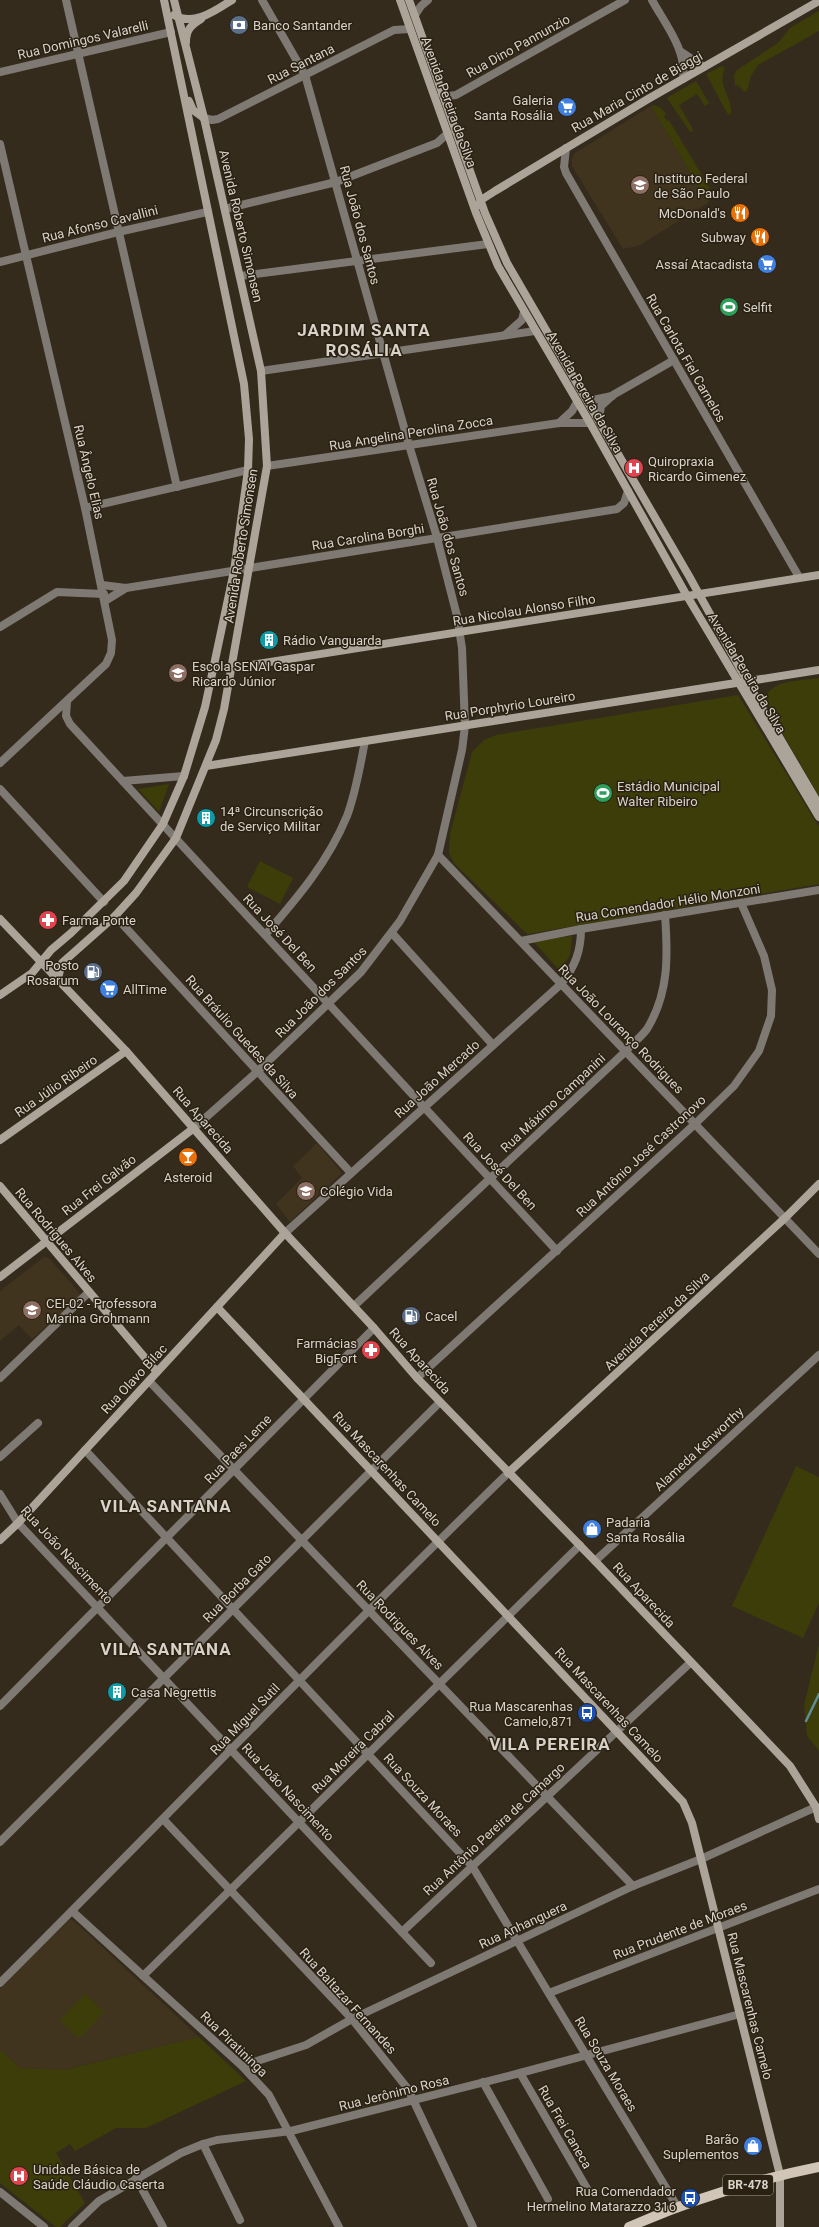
<svg xmlns="http://www.w3.org/2000/svg" width="819" height="2227" viewBox="0 0 819 2227" font-family="Roboto,sans-serif">
  <rect width="100%" height="100%" fill="#342b1d"/>
  <g fill="#41341f">
    <path d="M651 106 708 203 638 246 623 249 572 166V159L575 153Z"/>
    <path d="M317 1143 342 1173 290 1222 276 1204 302 1178 293 1166Z"/>
    <path d="M44 1257 49 1258 81 1295 32 1339 19 1325 0 1341V1291Z"/>
    <path d="M70 1919 74 1921 199 2037 63 2070 20 2068 0 2050V1989Z"/>
  </g>
  <g fill="#3c3d09">
    <path d="M819 11V31L758 65 751 76 747 91 744 92 738 85 735 86 734 75 737 70 778 43 790 28Z"/>
    <path d="M722 66 725 68C716 85 734 99 731 115L727 113 706 74Z"/>
    <path d="M696 81 709 103 705 106 697 94 679 105 694 131 690 132 667 98Z"/>
    <path d="M654 105 661 108 666 114 664 116 667 121 669 120 709 187 711 192 708 203 651 106Z"/>
    <path d="M819 678V796L776 722 765 698C773 679 801 681 819 678Z"/>
    <path d="M738 695 819 827V884L527 934 454 863 449 853 450 834 472 752 484 740 496 735Z"/>
    <path d="M169 784 159 812 138 789Z"/>
    <path d="M260 861 293 878 280 904 247 887Z"/>
    <path d="M572 936 570 955 560 971 533 941Z"/>
    <path d="M796 1466 819 1477V1603L803 1638 732 1606Z"/>
    <path d="M819 1644V1751L807 1736 804 1705Z"/>
    <path d="M85 1994 104 2012 79 2039 60 2020Z"/>
    <path d="M199 2037 246 2081 146 2128H116L75 2151 70 2144 56 2153 85 2203 60 2227H56L0 2183V2050L20 2068 64 2070Z"/>
  </g>
  <g fill="none" stroke-linecap="round" stroke-linejoin="round">
    <path stroke="#5e8d97" stroke-width="2.5" d="M806 1721 819 1694"/>
    <g stroke="#7e7972" stroke-width="8">
      <path d="M66 0 177 487"/>
      <path d="M652 0C665 24 687 50 683 79"/>
      <path d="M415 15 421 6 428 0"/>
      <path d="M680 51 704 67"/>
      <path d="M0 72 171 32"/>
      <path d="M442 94 449 96 456 95 625 0"/>
      <path d="M204 118 212 120 218 119 394 30 410 29"/>
      <path d="M0 144 85 508 112 640 111 653 106 664 0 763"/>
      <path d="M566 148 564 167 566 173 799 577"/>
      <path d="M225 209 336 182 437 143 448 133"/>
      <path d="M0 262 118 232 207 212"/>
      <path d="M240 276 488 244"/>
      <path d="M505 335 522 320 524 312"/>
      <path d="M261 371 535 331"/>
      <path d="M588 401 612 396"/>
      <path d="M599 419 601 406 613 395 674 360"/>
      <path d="M559 423 572 411 577 402"/>
      <path d="M267 466 559 423H590"/>
      <path d="M85 508 248 470"/>
      <path d="M102 585 126 588 617 509 624 503 628 491"/>
      <path d="M105 601 126 588"/>
      <path d="M0 627 57 592 104 594"/>
      <path d="M67 702 66 716 70 724 557 1251"/>
      <path d="M123 781 184 776"/>
      <path d="M0 789 104 902"/>
      <path d="M438 855 819 1254"/>
      <path d="M115 916 351 1173"/>
      <path d="M392 933 493 1045"/>
      <path d="M266 934C298 897 328 862 347 816 356 792 360 766 365 741"/>
      <path d="M521 941 581 929 819 890"/>
      <path d="M194 1128 258 1071 361 972 400 921 438 855 462 750 465 726 462 648 457 616 436 534 409 445 305 75 262 0"/>
      <path d="M285 1233 561 984C575 967 581 951 581 929"/>
      <path d="M354 1306 626 1051C632 1044 641 1037 647 1029 669 993 668 956 665 915"/>
      <path d="M0 1378 89 1292"/>
      <path d="M417 1378 695 1124 734 1086 759 1051 771 1016 772 990 764 956 741 903"/>
      <path d="M149 1381 633 1886"/>
      <path d="M85 1450 472 1866 677 2206"/>
      <path d="M0 1457 38 1423"/>
      <path d="M0 1494 18 1523 431 1963"/>
      <path d="M595 1561 819 1355"/>
      <path d="M0 1706 374 1328"/>
      <path d="M164 1820 352 2019 408 2089 473 2227"/>
      <path d="M0 1842 440 1402"/>
      <path d="M72 1911 242 2066 269 2095 339 2227"/>
      <path d="M402 1932 691 1662"/>
      <path d="M143 1976 580 1545"/>
      <path d="M0 1983C170 1813 336 1640 508 1473"/>
      <path d="M549 1993 819 1889"/>
      <path d="M242 2066 306 2045 352 2019 633 1886 701 1859 816 1807"/>
      <path d="M520 2073 589 2192"/>
      <path d="M483 2082 548 2199"/>
      <path d="M203 2144 240 2220"/>
      <path d="M136 2178 163 2227"/>
      <path d="M0 2192 44 2227"/>
      <path d="M72 2227 99 2201 181 2153 203 2144 217 2140 291 2131 520 2073 740 2014"/>
    </g>
    <g stroke="#ada499" stroke-width="8">
      <path d="M400 0 476 213 498 266 590 423 687 596 819 817"/>
      <path d="M409 0 485 213 507 263 689 576 757 699 819 805"/>
      <path d="M174 15C194 27 216 10 232 0"/>
      <path d="M186 42C186 30 191 25 201 19"/>
      <path d="M189 101 193 110 204 118"/>
      <path d="M479 205 481 200 495 191 648 99 819 1"/>
      <path d="M232 668 819 575"/>
      <path d="M206 766 819 670"/>
      <path d="M0 919 126 1051 285 1233 374 1328 417 1378 595 1561 790 1766 816 1807 819 1819"/>
      <path d="M58 978 62 963 115 916 136 893 176 838 216 740 224 709 267 466 261 371 204 118 174 0"/>
      <path d="M0 995 32 973 51 950 71 933 124 881 163 824 184 776 205 707 234 571 248 470 249 439 244 384 164 0"/>
      <path d="M0 1140 126 1051"/>
      <path d="M0 1186 157 1372"/>
      <path d="M0 1277 194 1128"/>
      <path d="M217 1307 683 1802 692 1823 780 2175V2227"/>
      <path d="M508 1473 785 1218 819 1184"/>
      <path d="M0 1540 18 1523 285 1233"/>
    </g>
    <path stroke="#d1c5b7" stroke-width="10" d="M629 2227C690 2200 754 2180 819 2167"/>
  </g>
  <defs>
    <symbol id="bank-disc" viewBox="-11 -11 22 22"><circle r="9.5" fill="#5c6f8a" stroke="#2a2113"/><path d="M-6-4H6V4H-6ZM0-2.3a2.3 2.3 0 1 0 0 4.6a2.3 2.3 0 1 0 0-4.6Z" fill="#fff"/></symbol>
    <symbol id="supermarket-disc" viewBox="-11 -11 22 22"><circle r="9.5" fill="#3f7fe0" stroke="#2a2113"/><path d="M-6-5.5h2.5l.6 2H6L4.5 2H-2.5L-4.4-4H-6ZM-1.5 3.2a1.3 1.3 0 1 0 .1 0ZM3 3.2a1.3 1.3 0 1 0 .1 0Z" fill="#fff"/></symbol>
    <symbol id="university-disc" viewBox="-11 -11 22 22"><circle r="9.5" fill="#8d6e63" stroke="#2a2113"/><path d="M0-5L7-2L0 1L-7-2ZM-4 1L0 2.5L4 1V4Q0 6-4 4Z" fill="#fff"/></symbol>
    <symbol id="restaurant-disc" viewBox="-11 -11 22 22"><circle r="9.5" fill="#e8710a" stroke="#2a2113"/><path d="M-5-6h1v4h1v-4h1v4h1v-4h1v5L-1.5 .5V6h-2V.5L-5-1ZM5-6V6H3V1.5H1.5Q1.5-4 5-6Z" fill="#fff"/></symbol>
    <symbol id="stadium-disc" viewBox="-11 -11 22 22"><circle r="9.5" fill="#2e9e5b" stroke="#2a2113"/><path d="M0-5a6.5 5 0 1 0 0 10a6.5 5 0 1 0 0-10ZM-3.5-1.8h7v3.6h-7Z" fill="#fff"/></symbol>
    <symbol id="hospital-disc" viewBox="-11 -11 22 22"><circle r="9.5" fill="#e0444e" stroke="#2a2113"/><path d="M-5-5h3v3.5h4V-5h3V5h-3V1.5h-4V5h-3Z" fill="#fff"/></symbol>
    <symbol id="building-disc" viewBox="-11 -11 22 22"><circle r="9.5" fill="#0f9aa8" stroke="#2a2113"/><path d="M-4-6H4V6H1V3H-1V6H-4ZM-2.5-4.3h1.7v1.8h-1.7ZM.8-4.3h1.7v1.8H.8ZM-2.5-1h1.7V.8h-1.7ZM.8-1h1.7V.8H.8Z" fill="#fff"/></symbol>
    <symbol id="pharmacy-disc" viewBox="-11 -11 22 22"><circle r="9.5" fill="#e0444e" stroke="#2a2113"/><path d="M-2-6h4v4h4v4h-4v4h-4v-4h-4v-4h4Z" fill="#fff"/></symbol>
    <symbol id="fuel-disc" viewBox="-11 -11 22 22"><circle r="9.5" fill="#5c6f8a" stroke="#2a2113"/><path d="M-5.5-6h7V0h2V4h1.3V-2.5L3-4.5l.8-.8L6-3V5H2.5V1h-1V6h-7ZM-4.2-4.7v3.2H.2V-4.7Z" fill="#fff"/></symbol>
    <symbol id="bar-disc" viewBox="-11 -11 22 22"><circle r="9.5" fill="#e8710a" stroke="#2a2113"/><path d="M-6-5H6L.8 .8V4.5H3.5V6h-7V4.5H-.8V.8Z" fill="#fff"/></symbol>
    <symbol id="school-disc" viewBox="-11 -11 22 22"><circle r="9.5" fill="#8d6e63" stroke="#2a2113"/><path d="M0-5L7-2L0 1L-7-2ZM-4 1L0 2.5L4 1V4Q0 6-4 4Z" fill="#fff"/></symbol>
    <symbol id="shop-disc" viewBox="-11 -11 22 22"><circle r="9.5" fill="#3f7fe0" stroke="#2a2113"/><path d="M-5-2.5h2.3a2.7 3.5 0 0 1 5.4 0H5L5.5 6h-11ZM-1.5-2.5h3a1.5 2.3 0 0 0-3 0Z" fill="#fff"/></symbol>
    <symbol id="bus-disc" viewBox="-11 -11 22 22"><circle r="9.5" fill="#1a4fb4" stroke="#2a2113"/><path d="M-5-6H5V4H4V6H2V4H-2V6H-4V4H-5ZM-3.5-4V0h7V-4ZM-3.5 1.2v1.5H-2V1.2ZM2 1.2v1.5H3.5V1.2Z" fill="#fff"/></symbol>
  </defs>
  <g fill-rule="evenodd">
    <use href="#bank-disc" x="228" y="14" width="22" height="22"/>
    <use href="#supermarket-disc" x="556" y="96" width="22" height="22"/>
    <use href="#university-disc" x="629" y="174" width="22" height="22"/>
    <use href="#restaurant-disc" x="729" y="202" width="22" height="22"/>
    <use href="#restaurant-disc" x="749" y="226" width="22" height="22"/>
    <use href="#supermarket-disc" x="756" y="253" width="22" height="22"/>
    <use href="#stadium-disc" x="718" y="296" width="22" height="22"/>
    <use href="#hospital-disc" x="623" y="457" width="22" height="22"/>
    <use href="#building-disc" x="258" y="629" width="22" height="22"/>
    <use href="#university-disc" x="167" y="662" width="22" height="22"/>
    <use href="#stadium-disc" x="592" y="782" width="22" height="22"/>
    <use href="#building-disc" x="195" y="807" width="22" height="22"/>
    <use href="#pharmacy-disc" x="37" y="909" width="22" height="22"/>
    <use href="#fuel-disc" x="82" y="961" width="22" height="22"/>
    <use href="#supermarket-disc" x="98" y="978" width="22" height="22"/>
    <use href="#bar-disc" x="177" y="1146" width="22" height="22"/>
    <use href="#school-disc" x="295" y="1180" width="22" height="22"/>
    <use href="#school-disc" x="21" y="1299" width="22" height="22"/>
    <use href="#fuel-disc" x="400" y="1305" width="22" height="22"/>
    <use href="#pharmacy-disc" x="360" y="1339" width="22" height="22"/>
    <use href="#shop-disc" x="581" y="1518" width="22" height="22"/>
    <use href="#building-disc" x="106" y="1681" width="22" height="22"/>
    <use href="#bus-disc" x="576" y="1702" width="22" height="22"/>
    <use href="#shop-disc" x="742" y="2135" width="22" height="22"/>
    <use href="#hospital-disc" x="8" y="2165" width="22" height="22"/>
    <use href="#bus-disc" x="679" y="2187" width="22" height="22"/>
  </g>
  <g text-anchor="middle" dominant-baseline="central" stroke-width="3" stroke-linejoin="round" paint-order="stroke">
    <rect fill="#2a2113" stroke="#a49d92" stroke-width="1" x="723" y="2175" width="50" height="20" rx="3"/>
    <g font-size="12" font-weight="bold" fill="#d8d2c9">
      <text x="748" y="2185">BR-478</text>
    </g>
    <g font-size="13" fill="#d8d2c9" stroke="#2a2113" text-anchor="start">
      <text x="253" y="25">Banco Santander</text>
      <text x="553" y="100" text-anchor="end">Galeria<tspan x="553" dy="15">Santa Rosália</tspan></text>
      <text x="654" y="178">Instituto Federal<tspan x="654" dy="15">de São Paulo</tspan></text>
      <text x="726" y="213" text-anchor="end">McDonald's</text>
      <text x="746" y="237" text-anchor="end">Subway</text>
      <text x="753" y="264" text-anchor="end">Assaí Atacadista</text>
      <text x="743" y="307">Selfit</text>
      <text x="648" y="461">Quiropraxia<tspan x="648" dy="15">Ricardo Gimenez</tspan></text>
      <text x="283" y="640">Rádio Vanguarda</text>
      <text x="192" y="666">Escola SENAI Gaspar<tspan x="192" dy="15">Ricardo Júnior</tspan></text>
      <text x="617" y="786">Estádio Municipal<tspan x="617" dy="15">Walter Ribeiro</tspan></text>
      <text x="220" y="811">14ª Circunscrição<tspan x="220" dy="15">de Serviço Militar</tspan></text>
      <text x="62" y="920">Farma Ponte</text>
      <text x="79" y="965" text-anchor="end">Posto<tspan x="79" dy="15">Rosarum</tspan></text>
      <text x="123" y="989">AllTime</text>
      <text x="188" y="1177" text-anchor="middle">Asteroid</text>
      <text x="320" y="1191">Colégio Vida</text>
      <text x="46" y="1303">CEI-02 - Professora<tspan x="46" dy="15">Marina Grohmann</tspan></text>
      <text x="425" y="1316">Cacel</text>
      <text x="357" y="1343" text-anchor="end">Farmácias<tspan x="357" dy="15">BigFort</tspan></text>
      <text x="606" y="1522">Padaria<tspan x="606" dy="15">Santa Rosália</tspan></text>
      <text x="131" y="1692">Casa Negrettis</text>
      <text x="573" y="1706" text-anchor="end">Rua Mascarenhas<tspan x="573" dy="15">Camelo,871</tspan></text>
      <text x="739" y="2139" text-anchor="end">Barão<tspan x="739" dy="15">Suplementos</tspan></text>
      <text x="33" y="2169">Unidade Básica de<tspan x="33" dy="15">Saúde Cláudio Caserta</tspan></text>
      <text x="676" y="2191" text-anchor="end">Rua Comendador<tspan x="676" dy="15">Hermelino Matarazzo 316</tspan></text>
    </g>
    <g font-size="13" fill="#d8d2c9" stroke="#2a2113">
      <text transform="translate(83 40) rotate(-13)">Rua Domingos Valarelli</text>
      <text transform="translate(518 46) rotate(-29)">Rua Dino Pannunzio</text>
      <text transform="translate(301 64) rotate(-27)">Rua Santana</text>
      <text transform="translate(637 92) rotate(-30)">Rua Maria Cinto de Biaggi</text>
      <text transform="translate(449 102) rotate(70)">Avenida Pereira da Silva</text>
      <text transform="translate(100 224) rotate(-14)">Rua Afonso Cavallini</text>
      <text transform="translate(360 225) rotate(75)">Rua João dos Santos</text>
      <text transform="translate(241 226) rotate(77)">Avenida Roberto Simonsen</text>
      <text transform="translate(686 358) rotate(60)">Rua Carlota Fiel Carnelos</text>
      <text transform="translate(585 392) rotate(60)">Avenida Pereira da Silva</text>
      <text transform="translate(411 433) rotate(-9)">Rua Angelina Perolina Zocca</text>
      <text transform="translate(89 472) rotate(77)">Rua Ângelo Elias</text>
      <text transform="translate(368 537) rotate(-9)">Rua Carolina Borghi</text>
      <text transform="translate(448 537) rotate(74)">Rua João dos Santos</text>
      <text transform="translate(241 546) rotate(-81)">Avenida Roberto Simonsen</text>
      <text transform="translate(524 610) rotate(-9)">Rua Nicolau Alonso Filho</text>
      <text transform="translate(747 673) rotate(59)">Avenida Pereira da Silva</text>
      <text transform="translate(510 706) rotate(-9)">Rua Porphyrio Loureiro</text>
      <text transform="translate(668 903) rotate(-9)">Rua Comendador Hélio Monzoni</text>
      <text transform="translate(280 933) rotate(47)">Rua José Del Ben</text>
      <text transform="translate(321 992) rotate(-45)">Rua João dos Santos</text>
      <text transform="translate(621 1029) rotate(46)">Rua João Lourenço Rodrigues</text>
      <text transform="translate(242 1037) rotate(48)">Rua Bráulio Guedes da Silva</text>
      <text transform="translate(437 1079) rotate(-42)">Rua João Mercado</text>
      <text transform="translate(56 1086) rotate(-35)">Rua Júlio Ribeiro</text>
      <text transform="translate(553 1103) rotate(-43)">Rua Máximo Campanini</text>
      <text transform="translate(203 1120) rotate(49)">Rua Aparecida</text>
      <text transform="translate(641 1156) rotate(-43)">Rua Antônio José Castronovo</text>
      <text transform="translate(500 1171) rotate(47)">Rua José Del Ben</text>
      <text transform="translate(99 1185) rotate(-38)">Rua Frei Galvão</text>
      <text transform="translate(56 1235) rotate(50)">Rua Rodrigues Alves</text>
      <text transform="translate(657 1321) rotate(-43)">Avenida Pereira da Silva</text>
      <text transform="translate(420 1361) rotate(48)">Rua Aparecida</text>
      <text transform="translate(134 1379) rotate(-47)">Rua Olavo Bilac</text>
      <text transform="translate(238 1449) rotate(-46)">Rua Paes Leme</text>
      <text transform="translate(699 1449) rotate(-43)">Alameda Kenworthy</text>
      <text transform="translate(387 1469) rotate(47)">Rua Mascarenhas Camelo</text>
      <text transform="translate(67 1555) rotate(47)">Rua João Nascimento</text>
      <text transform="translate(237 1588) rotate(-45)">Rua Borba Gato</text>
      <text transform="translate(644 1595) rotate(47)">Rua Aparecida</text>
      <text transform="translate(400 1625) rotate(46)">Rua Rodrigues Alves</text>
      <text transform="translate(609 1705) rotate(47)">Rua Mascarenhas Camelo</text>
      <text transform="translate(245 1719) rotate(-46)">Rua Miguel Sutil</text>
      <text transform="translate(353 1752) rotate(-45)">Rua Moreira Cabral</text>
      <text transform="translate(288 1792) rotate(47)">Rua João Nascimento</text>
      <text transform="translate(423 1795) rotate(47)">Rua Souza Moraes</text>
      <text transform="translate(494 1829) rotate(-43)">Rua Antônio Pereira de Camargo</text>
      <text transform="translate(523 1925) rotate(-25)">Rua Anhanguera</text>
      <text transform="translate(680 1930) rotate(-21)">Rua Prudente de Moraes</text>
      <text transform="translate(348 2001) rotate(48)">Rua Baltazar Fernandes</text>
      <text transform="translate(750 2006) rotate(76)">Rua Mascarenhas Camelo</text>
      <text transform="translate(234 2044) rotate(44)">Rua Piratininga</text>
      <text transform="translate(606 2064) rotate(59)">Rua Souza Moraes</text>
      <text transform="translate(394 2093) rotate(-14)">Rua Jerônimo Rosa</text>
      <text transform="translate(565 2127) rotate(60)">Rua Frei Caneca</text>
    </g>
    <g font-size="17" font-weight="bold" letter-spacing="1" fill="#d8d2c9" stroke="#2a2113">
      <text x="364" y="330">JARDIM SANTA<tspan x="364" dy="20">ROSÁLIA</tspan></text>
      <text x="166" y="1506">VILA SANTANA</text>
      <text x="166" y="1649">VILA SANTANA</text>
      <text x="550" y="1744">VILA PEREIRA</text>
    </g>
  </g>
</svg>
